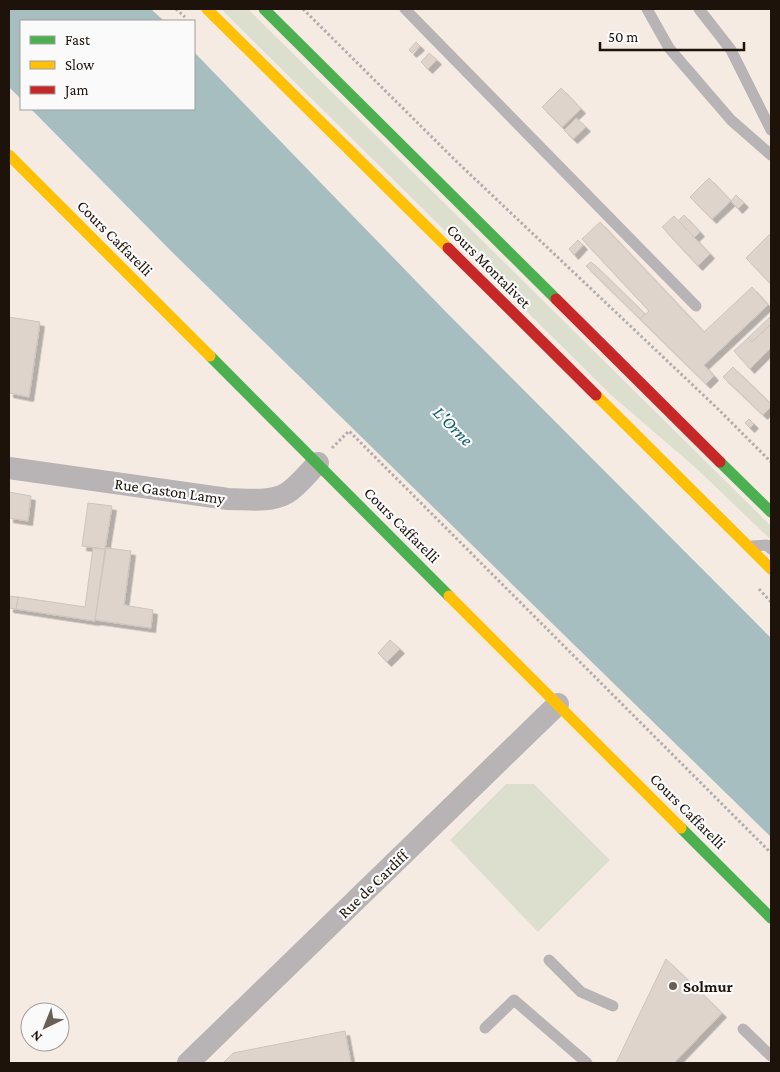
<svg xmlns="http://www.w3.org/2000/svg" width="780" height="1072" viewBox="0 0 780 1072" font-family="'Crimson Pro',serif">
  <defs>
    <filter id="shadow"><feDropShadow dx="4.5" dy="4.5" stdDeviation="0" flood-color="#0004"/></filter>
  </defs>
  <rect width="100%" height="100%" fill="#f5ebe3"/>
  <g fill="#dddfce">
    <path d="M221 9H248L771 526V540L697 469 610 394Z"/>
    <path d="M506 784H534L610 860 538 932 450 840Z"/>
  </g>
  <g fill="#a7bec1">
    <path d="M9 9H151L164 21H21V99L9 87Z"/>
    <path d="M194 52 447 313 771 638V837L172 252 31 109H194Z"/>
  </g>
  <g fill="#ded4cc" stroke="#cec4bc" filter="url(#shadow)">
    <path d="M416 42 420 46 412 53 409 50Z"/>
    <path d="M429 53 437 60 428 69 421 62Z"/>
    <path d="M561 88 581 109 562 127 542 107Z"/>
    <path d="M576 118 586 127 573 139 564 130Z"/>
    <path d="M709 178 731 201 712 219 690 197Z"/>
    <path d="M736 195 744 203 738 209 731 201Z"/>
    <path d="M684 215 700 232 694 238 678 221Z"/>
    <path d="M674 216 710 254 698 266 662 227Z"/>
    <path d="M600 222 704 332 752 287 768 305 704 365 714 376 706 384 640 319 649 311 582 239Z"/>
    <path d="M771 233V284L746 258Z"/>
    <path d="M578 240 583 245 574 255 569 249Z"/>
    <path d="M591 262 595 265 645 314 640 319 586 266Z"/>
    <path d="M9 317 40 322 29 397 9 393Z"/>
    <path d="M770 317 771 324 752 342 748 338Z"/>
    <path d="M771 324V348L750 369 734 351 748 338 752 342Z"/>
    <path d="M733 367 771 404V407L763 415 723 377Z"/>
    <path d="M749 419 754 424 750 428 745 423Z"/>
    <path d="M9 492 31 496 28 521 9 518Z"/>
    <path d="M88 503 112 506 105 549 82 546Z"/>
    <path d="M93 548 105 549 95 621 16 609 18 597 85 607Z"/>
    <path d="M106 548 131 551 124 605 153 610 151 628 95 620Z"/>
    <path d="M9 596 18 597 16 609 9 608Z"/>
    <path d="M390 640 400 649 387 662 378 653Z"/>
    <path d="M666 959 722 1013 674 1063H616Z"/>
    <path d="M345 1031 351 1063H223L233 1053Z"/>
  </g>
  <g fill="none" stroke-linecap="round" stroke-linejoin="round">
    <g stroke="#b1adad" stroke-width="3" stroke-dasharray="2.5 2.5" stroke-linecap="butt">
      <path d="M176 9 185 17"/>
      <path d="M303 9 457 162 716 407 771 462"/>
      <path d="M332 448 349 431 771 853"/>
      <path d="M759 589 771 602"/>
    </g>
    <g stroke="#b8b4b6" stroke-width="11">
      <path d="M405 9 696 306"/>
      <path d="M647 9 669 48 731 120 771 155"/>
      <path d="M699 9 731 50 771 130"/>
      <path d="M752 546 767 545 771 549"/>
      <path d="M549 960 581 992 613 1006"/>
      <path d="M485 1028 514 1000 587 1063"/>
      <path d="M743 1029 771 1056"/>
    </g>
    <g stroke="#b8b4b6" stroke-width="22">
      <path d="M9 468 228 499C246 499 271 503 287 493 298 486 308 473 318 463"/>
      <path d="M188 1063 558 704"/>
    </g>
    <g stroke="#4caf50" stroke-width="11">
      <path d="M264 9 556 299"/>
      <path d="M210 356 449 596"/>
      <path d="M720 462 771 512"/>
      <path d="M681 828 771 918"/>
    </g>
    <g stroke="#ffc107" stroke-width="11">
      <path d="M207 9 448 248"/>
      <path d="M9 155 210 356"/>
      <path d="M596 395 771 569"/>
      <path d="M449 596 681 828"/>
    </g>
    <g stroke="#c62828" stroke-width="11">
      <path d="M448 248 596 395"/>
      <path d="M556 299 720 462"/>
    </g>
  </g>
  <circle fill="#695f57" stroke="#fafafa" stroke-width="2" cx="673" cy="986" r="5"/>
  <g text-anchor="middle" dominant-baseline="central" stroke-width="4.5" stroke-linejoin="round" paint-order="stroke">
    <g font-size="16" fill="#1d130b" stroke="#fafafa">
      <text transform="translate(115 238) rotate(45)">Cours Caffarelli</text>
      <text transform="translate(489 266) rotate(45)">Cours Montalivet</text>
      <text transform="translate(170 491) rotate(8)">Rue Gaston Lamy</text>
      <text transform="translate(402 525) rotate(45)">Cours Caffarelli</text>
      <text transform="translate(688 811) rotate(45)">Cours Caffarelli</text>
      <text transform="translate(373 884) rotate(-44)">Rue de Cardiff</text>
    </g>
    <g font-size="16" font-weight="bold" fill="#1d130b" stroke="#fafafa" text-anchor="start">
      <text x="683" y="986">Solmur</text>
    </g>
    <g font-size="18" font-style="italic" fill="#0d5f6a" stroke="#fafafa">
      <text transform="translate(453 426) rotate(45)">L'Orne</text>
    </g>
  </g>
  <rect width="780" height="1072" fill="none" stroke="#1d130b" stroke-width="20"/>
  <rect x="20" y="20" width="175" height="90" fill="#fafafa" stroke="#a29e9a"/>
  <rect x="30" y="36" width="25" height="8" fill="#4caf50" stroke="#a29e9a"/>
  <text x="65" y="45" font-size="15" fill="#1d130b">Fast</text>
  <rect x="30" y="61" width="25" height="8" fill="#ffc107" stroke="#a29e9a"/>
  <text x="65" y="70" font-size="15" fill="#1d130b">Slow</text>
  <rect x="30" y="86" width="25" height="8" fill="#c62828" stroke="#a29e9a"/>
  <text x="65" y="95" font-size="15" fill="#1d130b">Jam</text>
  <g transform="translate(45 1027) rotate(223)"><circle r="24" fill="#fafafa" stroke="#a29e9a"/>
  <path d="M0-4L9 19L0 12L-9 19Z" fill="#695f57"/>
  <text y="-8" font-size="14" font-weight="bold" text-anchor="middle" fill="#1d130b">N</text>
  </g>
  <path d="M600 42v8h144v-8" fill="none" stroke="#1d130b" stroke-width="2.5"/>
  <text x="608" y="42" font-size="15" fill="#1d130b" stroke="#fafafa" stroke-width="4" paint-order="stroke">50 m</text>
</svg>
